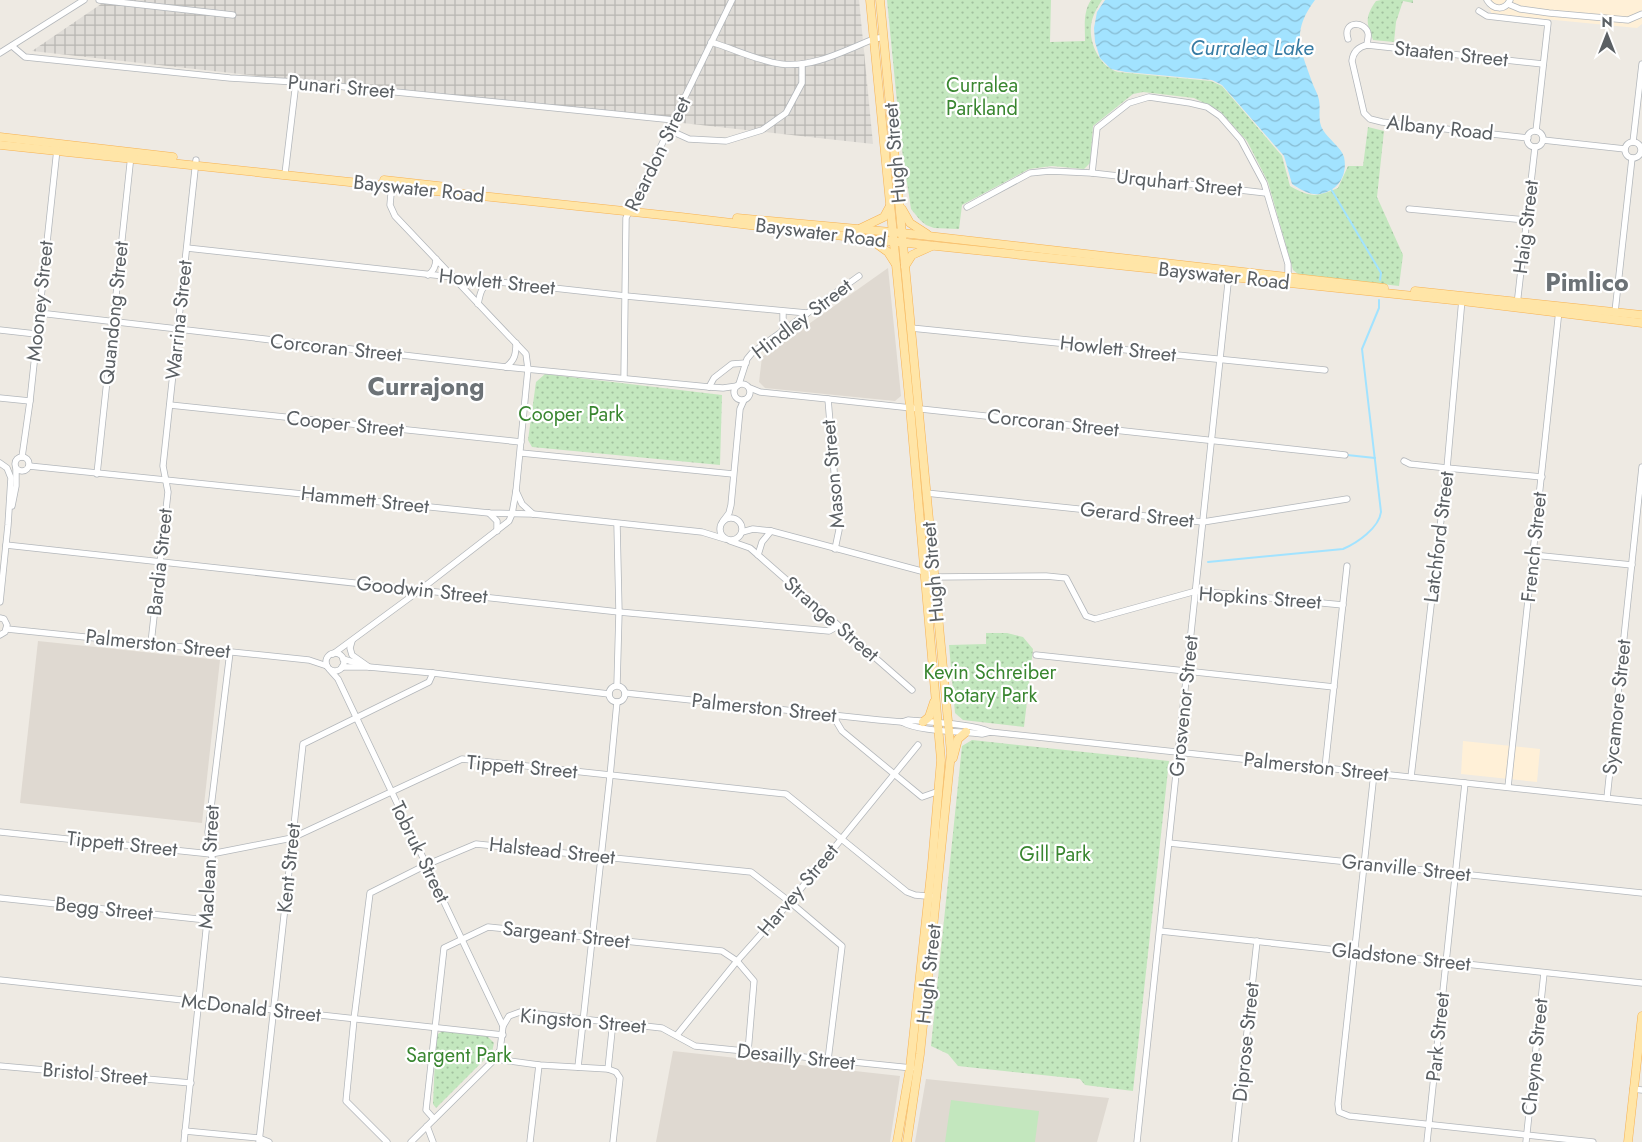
<svg xmlns="http://www.w3.org/2000/svg" width="1642" height="1142" viewBox="0 0 1642 1142" font-family="Jost,sans-serif">
  <defs>
    <pattern id="industrial-grid" width="8" height="8" patternUnits="userSpaceOnUse" patternTransform="scale(1.25)"><rect width="8" height="8" fill="#dfdcd7"/><path d="M0 4h8M4 0v8" fill="none" stroke="#b8b6b2"/></pattern>
    <pattern id="park-dots" width="8" height="8" patternUnits="userSpaceOnUse" patternTransform="scale(1.25)"><rect width="8" height="8" fill="#c3e7be"/><path d="M2 2h.1M6 6h.1" fill="none" stroke="#a1bf9e" stroke-width="1.8" stroke-linecap="round"/></pattern>
    <pattern id="water-waves" width="16" height="10" patternUnits="userSpaceOnUse" patternTransform="scale(1.25)"><rect width="16" height="10" fill="#a2e3ff"/><path d="M0 5q4-4 8 0t8 0" fill="none" stroke="#87bbd2"/></pattern>
  </defs>
  <rect width="100%" height="100%" fill="#eeeae3"/>
  <g fill="#fff0d7">
    <path d="M1485 0H1642V24L1637 28 1492 14Z"/>
    <path d="M1463 741 1540 749 1537 782 1461 774Z"/>
  </g>
  <path fill="url(#industrial-grid)" d="M107 0H859L873 144 32 51Z"/>
  <g fill="#dfd9d1">
    <path d="M888 268 901 396 895 401 765 388 759 382 762 357Z"/>
    <path d="M38 641 220 660 202 823 20 803Z"/>
    <path d="M673 1051 900 1076 890 1142H656Z"/>
    <path d="M926 1079 1109 1098 1097 1142H915Z"/>
  </g>
  <path fill="#c3e7be" d="M951 1100 1039 1111 1035 1142H945Z"/>
  <g fill="url(#park-dots)">
    <path d="M887 0H1051L1050 42 1085 41C1085 26 1083 12 1091 0H1102C1097 8 1092 16 1091 26 1089 44 1100 67 1118 72L1211 81 1222 86 1282 156 1290 186C1311 198 1317 197 1338 188L1348 166H1363L1368 127 1384 131 1377 197 1403 255 1399 286 1298 274 1293 270 1268 182 1247 141 1220 111 1194 98 1143 92 1133 94 1093 126 1090 163 1084 169 1052 166 1029 169 962 205 959 229 934 228 926 225 920 220 911 209 901 143Z"/>
    <path d="M1381 0H1413V3L1403 1 1396 22 1394 42 1373 40C1367 23 1364 18 1376 1Z"/>
    <path d="M545 374 722 395 720 465 532 447 528 440 536 382Z"/>
    <path d="M986 633H1007L1023 637 1033 649 1024 727 963 720 955 713 949 645 986 644Z"/>
    <path d="M972 740 1169 761 1133 1091 1085 1085 1080 1079 958 1066 948 1054 931 1046 962 746Z"/>
    <path d="M443 1031 487 1036 494 1043 492 1052 436 1108 433 1104 436 1035Z"/>
  </g>
  <path fill="url(#water-waves)" d="M1105 0H1315C1291 32 1300 48 1312 82 1314 88 1318 94 1319 100 1321 111 1317 120 1323 130 1328 139 1341 147 1344 157 1348 175 1338 191 1320 194 1310 196 1300 189 1292 184L1284 156 1222 85 1212 80 1126 72 1111 69 1100 58 1095 42 1094 28 1097 12Z"/>
  <g fill="none" stroke-linecap="round" stroke-linejoin="round">
    <g stroke="#a2e3ff" stroke-width="2">
      <path d="M1331 189 1381 273 1380 280"/>
      <path d="M1347 455 1375 458"/>
      <path d="M1208 562 1343 549C1357 543 1379 528 1381 512L1362 349 1379 308V300"/>
    </g>
    <defs>
      <g id="minor">
        <path d="M99 0 233 15"/>
        <path d="M1487 0C1493 10 1505 11 1510 0"/>
        <path d="M1508 4 1520 9 1549 13 1628 20 1642 14"/>
        <path d="M1479 11 1487 16 1548 23 1536 131"/>
        <path d="M1348 39C1342 20 1365 21 1368 33 1369 36 1367 42 1367 45"/>
        <path d="M711 42C734 49 758 61 781 64 814 68 845 50 874 39L884 37"/>
        <path d="M12 46 25 57 230 78 296 82 674 120"/>
        <path d="M0 53 84 0"/>
        <path d="M669 130 689 139 726 141 762 130 786 113 802 83V64"/>
        <circle cx="1535" cy="139" r="8"/>
        <path d="M1528 138 1382 122 1370 119 1364 113 1352 61C1353 52 1358 47 1367 45L1543 64"/>
        <path d="M1543 140 1625 149"/>
        <path d="M1633 142 1642 64"/>
        <circle cx="1633" cy="150" r="8"/>
        <path d="M1092 173 1097 128 1129 103 1149 97 1190 103 1207 107 1220 116 1241 140 1264 183 1288 264V281"/>
        <path d="M285 174 296 82"/>
        <path d="M967 207 1030 173 1050 171 1092 173 1266 193"/>
        <path d="M1409 209 1526 220"/>
        <path d="M187 248 626 296 807 313"/>
        <path d="M428 275C434 271 436 266 436 259"/>
        <path d="M478 304C480 294 481 287 490 281"/>
        <path d="M1517 305 1535 147"/>
        <path d="M783 312V331"/>
        <path d="M1615 312 1632 158"/>
        <path d="M39 313 506 367 709 387 723 388 737 386"/>
        <path d="M911 328 1325 370"/>
        <path d="M0 330 36 334"/>
        <path d="M506 367C515 360 516 354 516 343"/>
        <path d="M624 378 626 218 732 0"/>
        <circle cx="742" cy="392" r="8"/>
        <path d="M739 384 747 359 752 353 859 276"/>
        <path d="M709 387 714 378 732 364 746 363"/>
        <path d="M750 388 760 392 828 399 1345 455"/>
        <path d="M0 398 30 401"/>
        <path d="M828 399 839 530 835 549"/>
        <path d="M170 405 521 442"/>
        <path d="M521 453 733 474"/>
        <circle cx="22" cy="464" r="7"/>
        <path d="M22 457 30 401 57 149"/>
        <path d="M1404 461 1410 464 1447 468 1542 477"/>
        <path d="M0 463 7 468 11 478 8 525 0 602"/>
        <path d="M29 466 489 513 533 514 702 532 725 539"/>
        <path d="M97 474 131 155"/>
        <path d="M516 491 522 504 533 514"/>
        <path d="M926 493 1203 522 1347 499"/>
        <path d="M12 506 16 486V469"/>
        <path d="M489 513 497 521V531"/>
        <circle cx="731" cy="529" r="11"/>
        <path d="M723 521 729 513 731 505 740 409 744 400"/>
        <path d="M742 532 753 529 771 531 925 572 934 577 1046 576 1066 578 1086 616 1095 619 1196 591 1343 605"/>
        <path d="M730 541 750 548 758 555 912 690"/>
        <path d="M6 545 619 612 829 631 838 626"/>
        <path d="M758 555 762 542 771 531"/>
        <path d="M1533 555 1632 565"/>
        <path d="M0 618 4 619 7 625 5 632 0 635"/>
        <path d="M7 629 309 660 327 666"/>
        <path d="M352 641 350 648 352 655 369 667"/>
        <path d="M151 643 168 492 163 466 196 160"/>
        <circle cx="335" cy="662" r="9"/>
        <path d="M333 654 420 590 509 521 512 514 516 491 528 369 526 354 395 216 390 205 392 183"/>
        <path d="M1036 655 1334 687"/>
        <path d="M343 659 360 664"/>
        <path d="M342 667H369L433 673 609 694"/>
        <path d="M330 670 338 679 503 1026"/>
        <path d="M617 685 619 612 617 524"/>
        <circle cx="617" cy="694" r="8"/>
        <path d="M625 693 879 720 902 722 908 720C928 722 975 724 990 732"/>
        <path d="M836 716V721L842 731 922 797 939 791"/>
        <path d="M902 722C920 732 961 731 982 734L990 732 1642 802"/>
        <path d="M1325 768 1347 566"/>
        <path d="M1374 773 1338 1104 1339 1112 1349 1116 1593 1142"/>
        <path d="M1411 777 1447 468 1462 299"/>
        <path d="M1508 787 1559 310"/>
        <path d="M1607 798 1642 467"/>
        <path d="M0 832 211 854 292 838 462 759 786 794 907 892 915 895 937 897"/>
        <path d="M1169 843 1642 893"/>
        <path d="M0 898 207 920"/>
        <path d="M1160 931 1642 983"/>
        <path d="M0 980 503 1035"/>
        <path d="M613 1021 608 1069 616 1072 620 1078 613 1142"/>
        <path d="M677 1035 737 961 790 902 918 745"/>
        <path d="M495 1059 539 1065 608 1069"/>
        <path d="M0 1066 191 1083"/>
        <path d="M578 1067 610 776 617 702"/>
        <path d="M1633 1089 1642 1090"/>
        <path d="M434 1119 426 1110 444 948 488 927 722 951 737 961 754 981 748 1052"/>
        <path d="M427 1126 433 1142"/>
        <path d="M185 1131 259 1138 269 1142"/>
        <path d="M184 1142 213 864 208 832 230 652"/>
        <path d="M259 1142 303 744 429 682 433 673"/>
        <path d="M387 1142 346 1101 354 1019 370 893 426 865 476 844 751 872 790 902 842 946 828 1060"/>
        <path d="M411 1142 495 1059 500 1050 503 1026 509 1016 520 1012 662 1028 695 1046 912 1068"/>
        <path d="M530 1142 539 1065"/>
        <path d="M1137 1142 1229 274"/>
        <path d="M1235 1142 1257 941"/>
        <path d="M1427 1142 1465 783"/>
        <path d="M1526 1142 1544 973"/>
      </g>
      <g id="major">
        <path d="M870 0 910 407 941 760 932 864 910 1068 897 1142"/>
        <path d="M880 0 951 753 920 1054 907 1142"/>
        <path d="M0 137 173 157"/>
        <path d="M0 145 681 217 869 239 1462 301 1642 323"/>
        <path d="M384 180 447 187"/>
        <path d="M902 209 910 223 927 234"/>
        <path d="M737 218 902 233 1384 288"/>
        <path d="M861 228 884 217 890 206"/>
        <path d="M874 242 888 252 895 263"/>
        <path d="M905 266 912 255 932 246"/>
        <path d="M1415 291 1642 315"/>
        <path d="M923 722 929 717 934 702"/>
        <path d="M953 758 958 739 966 732"/>
        <path d="M1628 1142 1642 1016"/>
      </g>
    </defs>
    <use href="#minor" stroke="#b3b7bb" stroke-width="7"/>
    <use href="#major" stroke="#f7b253" stroke-width="9"/>
    <use href="#minor" stroke="#fff" stroke-width="5.5"/>
    <use href="#major" stroke="#ffe5a7" stroke-width="8"/>
  </g>
  <g text-anchor="middle" dominant-baseline="central" stroke-width="4.5" stroke-linejoin="round" paint-order="stroke">
    <g font-size="20" fill="#5b6064" stroke="#fff">
      <text transform="translate(1451 54) rotate(6)">Staaten Street</text>
      <text transform="translate(341 87) rotate(5)">Punari Street</text>
      <text transform="translate(1440 128) rotate(6)">Albany Road</text>
      <text transform="translate(895 153) rotate(-95)">Hugh Street</text>
      <text transform="translate(658 154) rotate(-64)">Reardon Street</text>
      <text transform="translate(1179 183) rotate(6)">Urquhart Street</text>
      <text transform="translate(419 189) rotate(6)">Bayswater Road</text>
      <text transform="translate(1526 227) rotate(-83)">Haig Street</text>
      <text transform="translate(821 233) rotate(7)">Bayswater Road</text>
      <text transform="translate(1224 276) rotate(6)">Bayswater Road</text>
      <text transform="translate(497 282) rotate(6)">Howlett Street</text>
      <text transform="translate(40 301) rotate(-84)">Mooney Street</text>
      <text transform="translate(114 313) rotate(-84)">Quandong Street</text>
      <text transform="translate(802 319) rotate(-37)">Hindley Street</text>
      <text transform="translate(179 320) rotate(-84)">Warrina Street</text>
      <text transform="translate(336 348) rotate(6)">Corcoran Street</text>
      <text transform="translate(1118 349) rotate(6)">Howlett Street</text>
      <text transform="translate(1053 423) rotate(6)">Corcoran Street</text>
      <text transform="translate(345 424) rotate(6)">Cooper Street</text>
      <text transform="translate(833 474) rotate(-95)">Mason Street</text>
      <text transform="translate(365 500) rotate(6)">Hammett Street</text>
      <text transform="translate(1137 515) rotate(6)">Gerard Street</text>
      <text transform="translate(1439 537) rotate(-83)">Latchford Street</text>
      <text transform="translate(1534 547) rotate(-84)">French Street</text>
      <text transform="translate(160 562) rotate(-84)">Bardia Street</text>
      <text transform="translate(933 572) rotate(-95)">Hugh Street</text>
      <text transform="translate(422 590) rotate(6)">Goodwin Street</text>
      <text transform="translate(1260 598) rotate(4)">Hopkins Street</text>
      <text transform="translate(831 619) rotate(41)">Strange Street</text>
      <text transform="translate(158 644) rotate(6)">Palmerston Street</text>
      <text transform="translate(1184 706) rotate(-84)">Grosvenor Street</text>
      <text transform="translate(1617 707) rotate(-84)">Sycamore Street</text>
      <text transform="translate(764 708) rotate(6)">Palmerston Street</text>
      <text transform="translate(522 767) rotate(5)">Tippett Street</text>
      <text transform="translate(1316 767) rotate(6)">Palmerston Street</text>
      <text transform="translate(122 844) rotate(6)">Tippett Street</text>
      <text transform="translate(552 851) rotate(6)">Halstead Street</text>
      <text transform="translate(420 852) rotate(64)">Tobruk Street</text>
      <text transform="translate(209 867) rotate(-87)">Maclean Street</text>
      <text transform="translate(289 868) rotate(-84)">Kent Street</text>
      <text transform="translate(1406 868) rotate(6)">Granville Street</text>
      <text transform="translate(798 890) rotate(-50)">Harvey Street</text>
      <text transform="translate(104 909) rotate(6)">Begg Street</text>
      <text transform="translate(566 935) rotate(6)">Sargeant Street</text>
      <text transform="translate(1401 957) rotate(6)">Gladstone Street</text>
      <text transform="translate(929 974) rotate(-84)">Hugh Street</text>
      <text transform="translate(251 1008) rotate(6)">McDonald Street</text>
      <text transform="translate(583 1021) rotate(5)">Kingston Street</text>
      <text transform="translate(1438 1037) rotate(-84)">Park Street</text>
      <text transform="translate(1246 1042) rotate(-84)">Diprose Street</text>
      <text transform="translate(796 1057) rotate(6)">Desailly Street</text>
      <text transform="translate(1535 1057) rotate(-84)">Cheyne Street</text>
      <text transform="translate(95 1074) rotate(5)">Bristol Street</text>
    </g>
    <g font-size="20" fill="#398630" stroke="#fff">
      <text x="982" y="85">Curralea<tspan x="982" dy="23">Parkland</tspan></text>
      <text x="571" y="414">Cooper Park</text>
      <text x="990" y="672">Kevin Schreiber<tspan x="990" dy="23">Rotary Park</tspan></text>
      <text x="1055" y="854">Gill Park</text>
      <text x="459" y="1055">Sargent Park</text>
    </g>
    <g font-size="21" font-style="italic" fill="#367ba3" stroke="#fff">
      <text x="1252" y="48">Curralea Lake</text>
    </g>
    <g font-size="25" font-weight="bold" fill="#6c7276" stroke="#fff">
      <text x="1587" y="282">Pimlico</text>
      <text x="426" y="386">Currajong</text>
    </g>
  </g>
  <g transform="translate(1607 35)" stroke="#ffffff" stroke-width="4" paint-order="stroke">
  <path d="M0-4L9 19L0 12L-9 19Z" fill="#5b6064"/>
  <text y="-8" font-size="14" font-weight="bold" text-anchor="middle" fill="#5b6064">N</text>
  </g>
</svg>
